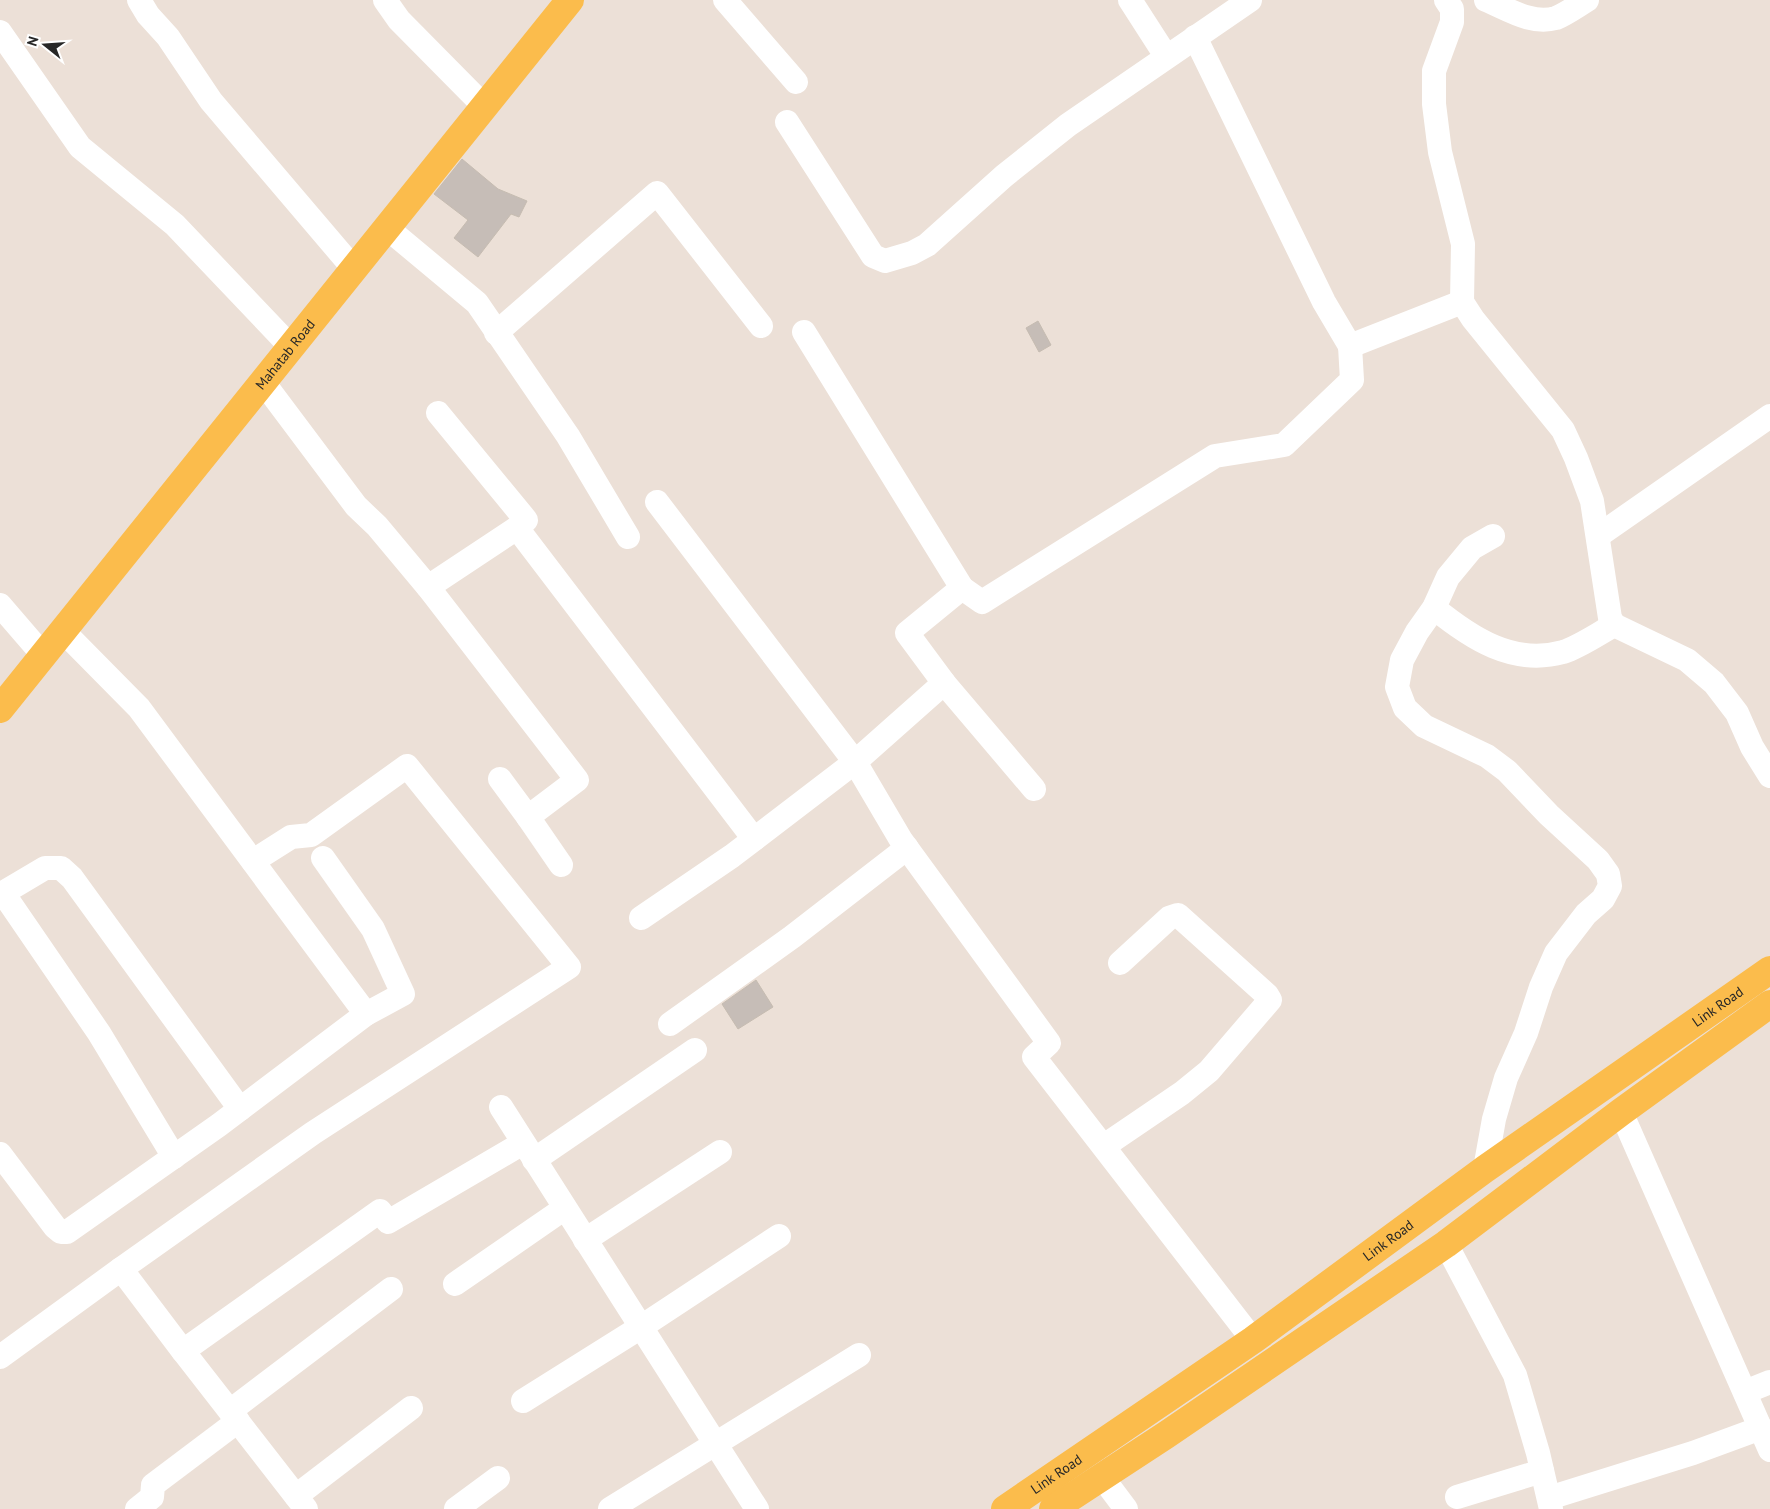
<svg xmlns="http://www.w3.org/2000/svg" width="1770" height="1509" viewBox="0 0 1770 1509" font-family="'PT Sans',sans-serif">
  <rect width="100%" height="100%" fill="#ece0d7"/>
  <g fill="#c6bdb7" stroke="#c6bcb1">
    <path d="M462 159 498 189 527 201 519 217 511 214 478 257 454 238 468 220 434 194Z"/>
    <path d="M1038 321 1051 345 1039 352 1026 328Z"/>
    <path d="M756 980 773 1007 738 1029 722 1004Z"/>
  </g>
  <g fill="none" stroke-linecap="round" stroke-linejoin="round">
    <g stroke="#fff" stroke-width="24">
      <path d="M139 0 148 15 168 37 211 101 354 269"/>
      <path d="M385 0 399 20 484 106"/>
      <path d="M725 0 796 82"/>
      <path d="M1130 0 1166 56"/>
      <path d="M1446 0 1452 9V22L1434 71V104L1440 152 1463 244 1462 302 1473 319 1563 430 1576 458 1592 501 1610 618 1614 625 1687 660 1714 683 1737 713 1752 747 1770 776"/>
      <path d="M1486 0C1508 9 1531 25 1556 18 1566 14 1577 6 1587 0"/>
      <path d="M0 32 80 147 175 225 291 347"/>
      <path d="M1195 37 1324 302 1350 346 1462 302"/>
      <path d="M787 122 873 256 885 261 912 253 927 245 1004 176 1068 125 1250 0"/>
      <path d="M387 228 477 303 568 436 628 537"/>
      <path d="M496 333 657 193 761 326"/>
      <path d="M263 382 356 506 377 526 428 587 517 528 526 520 438 413"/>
      <path d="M657 502 855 762 901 840 1049 1043 1034 1057 1253 1340"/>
      <path d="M517 528 754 839"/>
      <path d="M1598 536 1770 416"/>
      <path d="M428 587 577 780 528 817 500 779"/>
      <path d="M962 588 982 602 1215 456 1284 445 1352 380 1350 346"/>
      <path d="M0 605 43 655"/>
      <path d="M1434 608C1471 638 1513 666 1563 652 1579 647 1598 634 1614 625"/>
      <path d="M944 683 1034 789"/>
      <path d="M528 817 561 865"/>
      <path d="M323 858 373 929 403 994 366 1014"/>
      <path d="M3 893 45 868H61L72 878 240 1109"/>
      <path d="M0 895 3 893 99 1033 174 1157"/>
      <path d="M641 918 732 856 855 762 944 683 907 633 962 588 804 332"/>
      <path d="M670 1024 792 937 907 848"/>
      <path d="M501 1107 757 1509"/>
      <path d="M1621 1112 1770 1450"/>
      <path d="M1104 1146 1182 1093 1209 1071 1270 1000 1267 995 1178 915 1169 918 1120 963"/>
      <path d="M0 1154 55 1227 61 1232H67L219 1125 366 1014 139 708 63 631"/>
      <path d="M534 1160 695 1050"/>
      <path d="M1485 1169 1494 1119 1506 1078 1526 1033 1541 987 1556 953 1586 914 1603 899 1610 886 1608 874 1598 860 1549 815 1507 771 1487 756 1424 726 1405 708 1397 687 1402 660 1417 632 1434 608 1448 577 1472 548 1493 536"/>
      <path d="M585 1240 720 1152"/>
      <path d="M1446 1244 1515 1375 1538 1453 1551 1509"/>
      <path d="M121 1269 313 1133 569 967 407 766 311 835 291 837 253 861"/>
      <path d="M455 1284 565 1208"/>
      <path d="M183 1351 306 1509"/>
      <path d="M0 1357 121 1269 183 1351 380 1211 388 1222 523 1143"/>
      <path d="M1745 1392 1770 1382"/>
      <path d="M523 1401 641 1327 779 1236"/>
      <path d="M230 1411 391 1289"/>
      <path d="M1102 1477 1126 1509"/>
      <path d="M296 1496 411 1408"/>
      <path d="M1457 1497 1542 1471"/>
      <path d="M1549 1498 1693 1453 1761 1428"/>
      <path d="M137 1509 152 1497 153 1485 238 1421"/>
      <path d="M456 1509 498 1478"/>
      <path d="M610 1509 859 1355"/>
    </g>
    <g stroke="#fbbc4c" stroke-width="28">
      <path id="s1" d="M0 709 570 0"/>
      <path id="s2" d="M1005 1509 1253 1340 1485 1169 1770 970"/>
      <path d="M1053 1509 1166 1435 1446 1244 1621 1112 1770 1004"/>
    </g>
  </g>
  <g text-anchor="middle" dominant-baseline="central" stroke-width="4" stroke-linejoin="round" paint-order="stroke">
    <g font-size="14" fill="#272727" stroke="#fff">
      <text stroke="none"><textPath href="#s1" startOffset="455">Mahatab Road</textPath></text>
      <text stroke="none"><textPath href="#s2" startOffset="872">Link Road</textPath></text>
      <text stroke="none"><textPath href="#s2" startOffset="468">Link Road</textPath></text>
      <text stroke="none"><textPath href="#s2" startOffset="62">Link Road</textPath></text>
    </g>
  </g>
  <g transform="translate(45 45) rotate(287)" stroke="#ffffff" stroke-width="4" paint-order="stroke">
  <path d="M0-4L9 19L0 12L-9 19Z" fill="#272727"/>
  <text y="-8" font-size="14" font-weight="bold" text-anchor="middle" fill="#272727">N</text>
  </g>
</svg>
